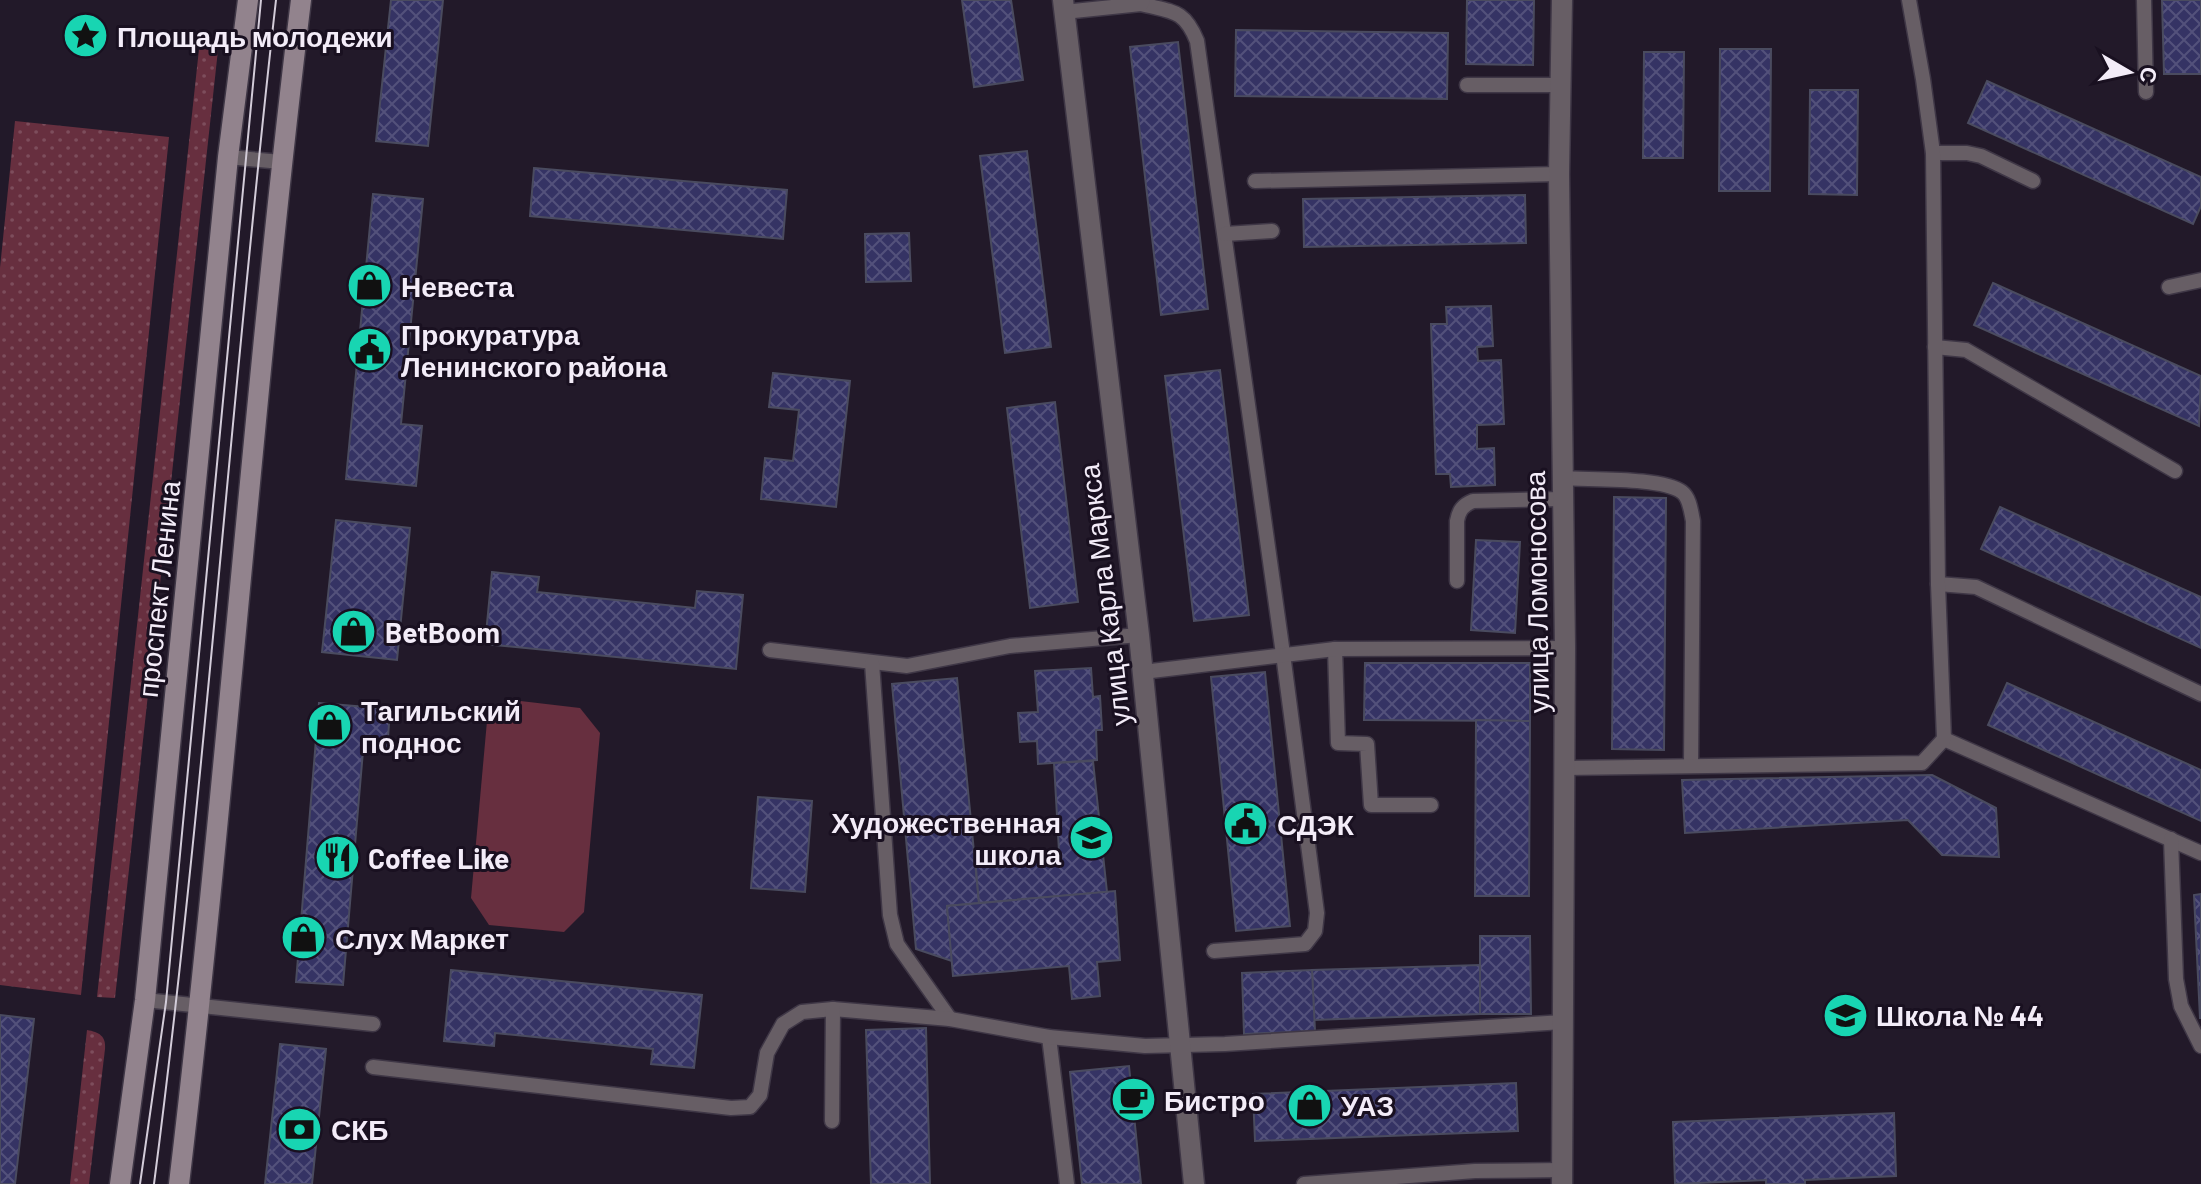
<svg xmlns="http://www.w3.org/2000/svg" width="2201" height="1184" viewBox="0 0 2201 1184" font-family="Barlow,sans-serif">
  <defs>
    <pattern id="grass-dots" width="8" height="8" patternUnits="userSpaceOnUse" patternTransform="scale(2)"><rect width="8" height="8" fill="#672f3f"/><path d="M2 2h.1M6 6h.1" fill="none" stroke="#7d4d5c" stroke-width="1.8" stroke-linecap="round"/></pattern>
    <pattern id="building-cross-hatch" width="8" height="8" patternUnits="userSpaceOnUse" patternTransform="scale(2)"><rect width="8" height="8" fill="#353364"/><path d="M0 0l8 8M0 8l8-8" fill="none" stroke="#53517b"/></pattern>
  </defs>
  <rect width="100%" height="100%" fill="#221929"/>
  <g fill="url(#grass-dots)">
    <path d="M199 49 218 50 115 998 97 997Z"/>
    <path d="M15 121 169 137 81 995 0 985V268Z"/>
    <path d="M87 1030C99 1032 106 1036 105 1049L89 1184H70Z"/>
  </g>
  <path fill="#672f3f" d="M512 700 580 708 600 733 584 912 564 932 489 925 471 898 487 721Z"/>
  <g fill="url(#building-cross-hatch)" stroke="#4a4b5f" stroke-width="2">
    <path d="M391 0H443L428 146 376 141Z"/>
    <path d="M962 0H1011L1023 80 974 87Z"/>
    <path d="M1467 0H1534L1533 65 1466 64Z"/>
    <path d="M2162 0H2201V74H2164Z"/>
    <path d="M1236 30 1448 33 1447 99 1235 96Z"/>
    <path d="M1178 42 1208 309 1161 315 1130 47Z"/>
    <path d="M1720 49H1771L1770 191H1719Z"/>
    <path d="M1644 52H1684L1683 158H1643Z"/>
    <path d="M1987 81 2201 177V206L2193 224 1968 123Z"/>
    <path d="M1810 90H1858L1857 195 1809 194Z"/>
    <path d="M1027 151 1051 347 1005 353 980 156Z"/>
    <path d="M534 168 787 190 783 239 530 216Z"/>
    <path d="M373 194 423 199 401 424 422 426 416 486 346 479Z"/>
    <path d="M1525 195 1526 243 1304 247 1303 199Z"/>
    <path d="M909 233 911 281 866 282 865 234Z"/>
    <path d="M1993 283 2201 376 2199 426 1974 325Z"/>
    <path d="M1491 306 1493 346 1477 347 1478 361 1501 360 1504 424 1477 425V449L1494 448 1495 485 1451 487 1450 474H1436L1431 324H1447L1446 307Z"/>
    <path d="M1220 370 1249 615 1194 621 1165 376Z"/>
    <path d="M773 373 850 381 836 507 761 499 765 458 793 461 799 410 769 407Z"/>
    <path d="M1055 402 1078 602 1030 608 1007 408Z"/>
    <path d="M1614 497 1666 498 1664 750 1612 749Z"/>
    <path d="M2000 507 2201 597V648L1981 549Z"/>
    <path d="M336 520 410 528 397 660 322 652Z"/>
    <path d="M1476 540 1520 542 1515 633 1471 630Z"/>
    <path d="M492 572 539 577 537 592 695 608 697 591 743 595 736 669 485 644Z"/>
    <path d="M1365 663H1530V721L1364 720Z"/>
    <path d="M1091 668 1093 697 1100 696 1102 730H1096L1097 760 1038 764 1037 741 1020 742 1018 713 1038 712 1035 671Z"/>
    <path d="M1265 672 1290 926 1236 931 1211 677Z"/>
    <path d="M957 678 979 903 947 906 952 961 916 949 892 684Z"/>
    <path d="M2007 683 2201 770V821L1988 725Z"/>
    <path d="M319 703 390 709 387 753 363 751 343 985 296 982Z"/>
    <path d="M1476 720 1530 721 1529 896H1475Z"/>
    <path d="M1093 761 1107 892 979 903 975 857 1059 851 1054 763Z"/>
    <path d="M1932 775 1996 808 1999 857 1942 855 1908 820 1685 833 1682 780Z"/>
    <path d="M758 797 812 801 805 892 751 888Z"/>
    <path d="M1115 891 1120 960 1097 962 1100 996 1072 999 1069 966 953 976 947 906Z"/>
    <path d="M2201 894V1018H2200L2194 895Z"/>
    <path d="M1480 936H1530L1531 1014H1480Z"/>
    <path d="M1480 965V1014L1314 1020 1312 970Z"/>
    <path d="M451 970 702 995 694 1068 651 1064 653 1049 495 1033 494 1046 444 1041Z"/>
    <path d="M1312 970 1315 1031 1244 1034 1242 973Z"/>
    <path d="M0 1015 34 1019 15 1184H0Z"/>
    <path d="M926 1028 930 1184H871L866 1030Z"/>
    <path d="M280 1044 326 1049 312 1184H265Z"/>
    <path d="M1129 1066 1141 1184H1082L1070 1072Z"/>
    <path d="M1516 1083 1518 1131 1255 1141 1253 1094Z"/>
    <path d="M1894 1113 1896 1176 1805 1180V1184H1766V1180L1675 1184 1673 1122Z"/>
  </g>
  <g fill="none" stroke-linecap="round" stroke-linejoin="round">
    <defs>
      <g id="service">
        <path d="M2144 0 2146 92"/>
        <path d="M1141 4C1172 12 1184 9 1197 41L1283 654 1317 913 1315 931 1305 944 1214 951"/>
        <path d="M1064 12 1141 4 1143 0"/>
        <path d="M1467 85H1560"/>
        <path d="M1933 153H1967L1981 156 2033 181"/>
        <path d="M228 157 281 162"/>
        <path d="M1255 181 1559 174"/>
        <path d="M1225 234 1272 231"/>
        <path d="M2169 287 2201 280"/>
        <path d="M1935 347 1966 350 2175 471"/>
        <path d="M1563 478C1590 480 1663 477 1682 492 1690 498 1691 512 1693 521L1691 765"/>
        <path d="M1457 581V521C1459 510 1463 505 1473 501L1563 499"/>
        <path d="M1938 584 1976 587 2201 694"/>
        <path d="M1335 649 1338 743 1367 744 1371 805H1431"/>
        <path d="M770 650 907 666 1010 646 1139 635"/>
        <path d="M872 663 890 915 897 944 950 1019"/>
        <path d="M1143 672 1335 649 1565 648"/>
        <path d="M1944 739 2201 853"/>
        <path d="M1565 768 1922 763 1944 739 1938 584 1933 153 1923 79 1909 0"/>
        <path d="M2171 839 2176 979 2181 1006 2201 1046"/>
        <path d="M145 1000 373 1024"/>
        <path d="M1049 1037 1067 1184"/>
        <path d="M373 1067 731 1108 750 1107 760 1095 767 1053 783 1024 802 1012 833 1009 950 1019 1049 1037 1145 1046 1225 1044 1563 1022"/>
        <path d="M832 1121 833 1009"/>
        <path d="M1304 1184 1475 1171 1562 1170"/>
      </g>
      <path id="minor" d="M1562 1184 1565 648 1559 174 1562 0"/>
      <path id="tertiary" d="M1063 0 1139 635 1194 1184"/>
      <g id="secondary">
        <path d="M120 1184 145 1000 228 157 248 0"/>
        <path d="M179 1184C226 790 253 394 301 0"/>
      </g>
    </defs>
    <use href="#service" stroke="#3f3746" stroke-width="17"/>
    <use href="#minor" stroke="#3f3746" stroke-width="23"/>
    <use href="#tertiary" stroke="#3f3746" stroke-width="23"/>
    <use href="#secondary" stroke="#3f3746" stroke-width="23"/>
    <use href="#service" stroke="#675e65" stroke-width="14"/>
    <use href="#minor" stroke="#675e65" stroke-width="20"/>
    <use href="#tertiary" stroke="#675e65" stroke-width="20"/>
    <use href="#secondary" stroke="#92838d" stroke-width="20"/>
    <g stroke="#d3ccd9" stroke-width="2">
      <path d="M140 1184 166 1002 261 0"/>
      <path d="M154 1184C205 791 231 394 276 0"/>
    </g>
  </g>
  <defs>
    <symbol id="sight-disc" viewBox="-11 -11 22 22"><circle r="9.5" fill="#18d5b2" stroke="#191020"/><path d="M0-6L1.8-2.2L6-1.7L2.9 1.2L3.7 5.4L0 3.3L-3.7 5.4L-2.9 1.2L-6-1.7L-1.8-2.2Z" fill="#111"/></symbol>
    <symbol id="shop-disc" viewBox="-11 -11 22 22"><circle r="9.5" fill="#18d5b2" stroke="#191020"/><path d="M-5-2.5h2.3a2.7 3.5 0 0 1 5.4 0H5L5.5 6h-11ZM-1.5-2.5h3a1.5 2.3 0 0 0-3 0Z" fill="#111"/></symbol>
    <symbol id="civic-disc" viewBox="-11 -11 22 22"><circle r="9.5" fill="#18d5b2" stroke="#191020"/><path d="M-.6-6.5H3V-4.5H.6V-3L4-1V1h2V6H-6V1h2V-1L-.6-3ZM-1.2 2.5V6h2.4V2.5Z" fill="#111"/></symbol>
    <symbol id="school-disc" viewBox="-11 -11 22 22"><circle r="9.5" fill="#18d5b2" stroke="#191020"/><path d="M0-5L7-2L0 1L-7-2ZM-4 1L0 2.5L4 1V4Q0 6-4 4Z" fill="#111"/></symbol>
    <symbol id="restaurant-disc" viewBox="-11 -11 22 22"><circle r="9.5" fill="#18d5b2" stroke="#191020"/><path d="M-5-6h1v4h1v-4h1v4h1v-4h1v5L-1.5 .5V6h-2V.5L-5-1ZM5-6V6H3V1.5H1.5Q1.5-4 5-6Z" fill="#111"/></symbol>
    <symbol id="cafe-disc" viewBox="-11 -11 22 22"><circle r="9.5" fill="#18d5b2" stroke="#191020"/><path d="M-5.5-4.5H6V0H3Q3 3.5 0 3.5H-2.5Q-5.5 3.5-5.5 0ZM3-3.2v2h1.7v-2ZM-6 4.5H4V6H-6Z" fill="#111"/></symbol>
    <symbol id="bank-disc" viewBox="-11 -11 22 22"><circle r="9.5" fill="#18d5b2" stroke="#191020"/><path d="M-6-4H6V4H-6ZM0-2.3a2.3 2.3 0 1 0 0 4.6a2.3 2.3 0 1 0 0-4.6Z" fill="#111"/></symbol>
  </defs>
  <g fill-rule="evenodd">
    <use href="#sight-disc" x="60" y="10" width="51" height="51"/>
    <use href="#shop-disc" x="344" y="260" width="51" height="51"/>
    <use href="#civic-disc" x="344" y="324" width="51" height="51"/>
    <use href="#shop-disc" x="328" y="606" width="51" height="51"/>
    <use href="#shop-disc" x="304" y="700" width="51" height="51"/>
    <use href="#civic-disc" x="1220" y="798" width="51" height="51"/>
    <use href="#school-disc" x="1066" y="812" width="51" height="51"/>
    <use href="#restaurant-disc" x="312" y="832" width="51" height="51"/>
    <use href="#shop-disc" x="278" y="912" width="51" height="51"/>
    <use href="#school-disc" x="1820" y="990" width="51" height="51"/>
    <use href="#cafe-disc" x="1108" y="1074" width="51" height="51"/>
    <use href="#shop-disc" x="1284" y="1080" width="51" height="51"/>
    <use href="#bank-disc" x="274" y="1104" width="51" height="51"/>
  </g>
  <g text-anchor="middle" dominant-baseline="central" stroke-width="6" stroke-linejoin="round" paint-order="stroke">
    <g font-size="28" font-weight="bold" fill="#f3ecf8" stroke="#191020" text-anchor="start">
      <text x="117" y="36">Площадь молодежи</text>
      <text x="401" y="286">Невеста</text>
      <text x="401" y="334">Прокуратура<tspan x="401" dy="32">Ленинского района</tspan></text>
      <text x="385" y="632">BetBoom</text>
      <text x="361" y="710">Тагильский<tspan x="361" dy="32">поднос</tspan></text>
      <text x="1061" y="822" text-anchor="end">Художественная<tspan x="1061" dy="32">школа</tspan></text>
      <text x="1277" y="824">СДЭК</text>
      <text x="368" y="858">Coffee Like</text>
      <text x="335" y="938">Слух Маркет</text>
      <text x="1876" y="1015">Школа № 44</text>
      <text x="1164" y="1100">Бистро</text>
      <text x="1341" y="1105">УАЗ</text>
      <text x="331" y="1129">СКБ</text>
    </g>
    <g font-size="28" fill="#f3ecf8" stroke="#191020">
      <text transform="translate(158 589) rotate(-84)">проспект Ленина</text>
      <text transform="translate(1536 592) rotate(-91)">улица Ломоносова</text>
      <text transform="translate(1104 595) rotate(-97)">улица Карла Маркса</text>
    </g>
  </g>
  <g transform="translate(2129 72) rotate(99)" stroke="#191020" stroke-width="6" paint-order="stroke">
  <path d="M0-6L14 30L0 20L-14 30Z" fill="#f3ecf8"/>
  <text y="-12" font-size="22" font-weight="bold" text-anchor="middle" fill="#f3ecf8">С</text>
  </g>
</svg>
